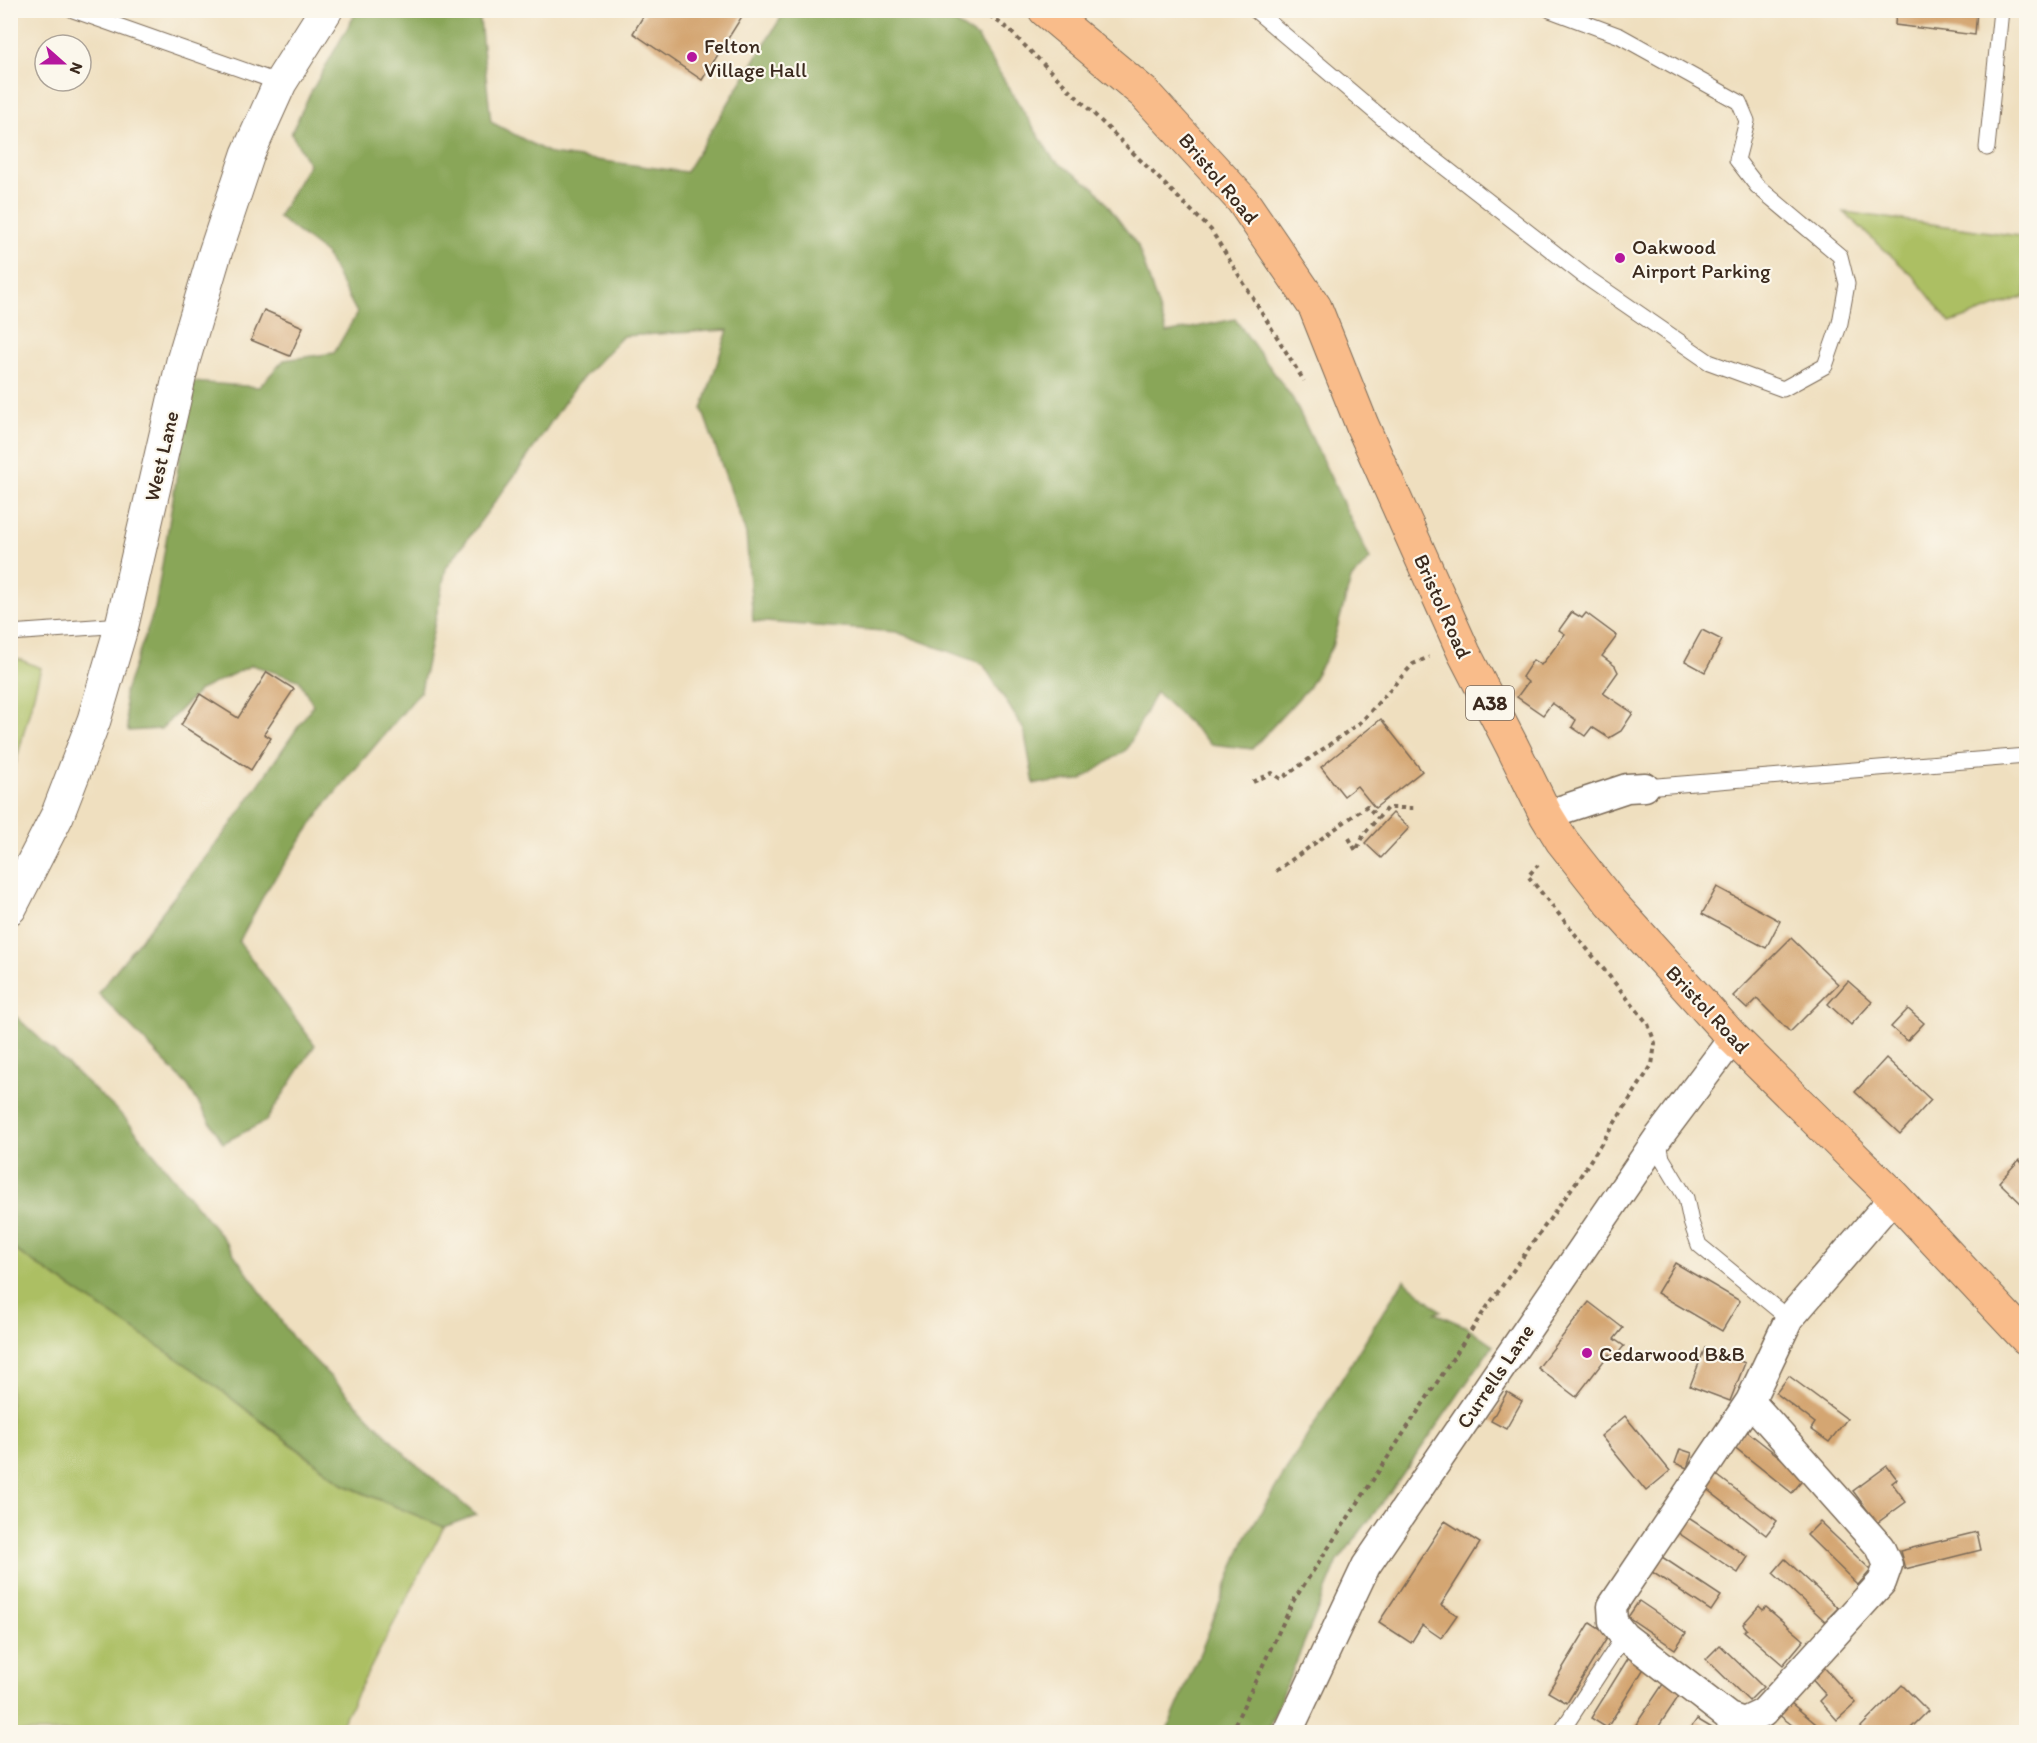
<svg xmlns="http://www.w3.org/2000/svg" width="2037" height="1743" viewBox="0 0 2037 1743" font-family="Itim,sans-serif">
  <rect width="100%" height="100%" fill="#fbf7ec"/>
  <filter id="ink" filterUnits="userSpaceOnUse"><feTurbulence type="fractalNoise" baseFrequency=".0167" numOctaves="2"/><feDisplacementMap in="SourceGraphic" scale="12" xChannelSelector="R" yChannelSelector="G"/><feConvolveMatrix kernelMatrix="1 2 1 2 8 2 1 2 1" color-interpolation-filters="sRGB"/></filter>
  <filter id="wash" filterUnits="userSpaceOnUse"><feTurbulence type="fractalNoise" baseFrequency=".008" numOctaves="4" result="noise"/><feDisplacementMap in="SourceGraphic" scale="24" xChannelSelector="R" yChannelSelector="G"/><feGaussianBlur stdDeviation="1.35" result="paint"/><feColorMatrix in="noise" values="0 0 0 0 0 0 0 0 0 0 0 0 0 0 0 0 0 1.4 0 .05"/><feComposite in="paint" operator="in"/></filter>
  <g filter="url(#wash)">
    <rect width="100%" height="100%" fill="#efdfbf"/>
    <g fill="#acbf63" stroke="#747440" stroke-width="1.5">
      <path d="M1844 212 2026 237V296L1950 323 1915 278Z"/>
      <path d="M11 656 41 668 11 781Z"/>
      <path d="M10 1247 197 1372 344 1485 444 1527 337 1732H11Z"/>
    </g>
    <g fill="#89a659" stroke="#62683c" stroke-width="1.5">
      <path d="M357 11H479L491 122 551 154 686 172 785 11H938L978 38 1053 159 1095 188 1138 246 1167 333 1235 319 1293 399 1370 559 1351 579 1332 647 1308 688 1252 749 1211 744 1156 692 1127 749 1081 780 1034 784 1024 730 983 664 896 632 753 621 746 534 702 409 728 330 623 336 576 385 520 468 446 568 421 691 325 805 266 891 239 942 315 1045 266 1121 223 1143 188 1086 98 993 231 825 313 705 299 680 252 665 200 690 161 729 128 731 124 694 155 608 192 382 259 387 284 360 334 353 357 313 325 253 278 217 309 164 291 133 311 92Z"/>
      <path d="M10 1011 124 1117 222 1237 293 1338 409 1458 476 1515 444 1527 345 1485 197 1372 11 1247Z"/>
      <path d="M1404 1280 1441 1311 1435 1313 1467 1327 1493 1345 1397 1483 1338 1561 1267 1732H1166L1205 1641 1245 1538 1374 1326Z"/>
    </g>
    <g id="blocks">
      <g fill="#d4a672">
        <path d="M647 10H746L702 80 633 33Z"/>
        <path d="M1896 10H1977L1975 35 1895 25Z"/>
        <path d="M264 310 303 327 290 356 251 340Z"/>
        <path d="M1572 612 1582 618 1586 613 1617 636 1602 656 1615 666 1618 672 1603 693 1633 713 1621 731 1609 738 1592 727 1585 736 1572 727 1576 720 1552 703 1543 715 1517 697 1528 682 1522 677 1533 660 1541 665 1550 654 1565 634 1559 630Z"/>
        <path d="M1702 630 1722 640 1705 672 1685 661Z"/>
        <path d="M267 672 294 689 264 734 271 738 251 770 181 725 200 694 238 718Z"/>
        <path d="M1381 719 1422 771 1375 808 1357 786 1344 796 1321 767Z"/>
        <path d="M1393 813 1409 828 1381 858 1365 843Z"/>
        <path d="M1717 887 1780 921 1766 948 1702 914Z"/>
        <path d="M1791 938 1838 984 1790 1032 1757 999 1747 1009 1733 996Z"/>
        <path d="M1848 981 1872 1002 1851 1025 1828 1004Z"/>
        <path d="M1908 1009 1924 1023 1907 1041 1891 1027Z"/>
        <path d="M1886 1058 1931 1100 1900 1134 1855 1092Z"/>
        <path d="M2019 1160 2026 1167V1208L1999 1182Z"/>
        <path d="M1675 1263 1740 1301 1722 1331 1657 1293Z"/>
        <path d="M1589 1302 1623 1328 1614 1339 1624 1346 1614 1358 1609 1354 1576 1397 1538 1368Z"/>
        <path d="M1705 1348 1745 1363 1730 1401 1690 1386Z"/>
        <path d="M1789 1376 1847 1419 1829 1442 1811 1429 1815 1423 1776 1393Z"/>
        <path d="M1507 1392 1522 1401 1506 1429 1491 1421Z"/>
        <path d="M1625 1416 1670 1471 1646 1491 1601 1436Z"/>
        <path d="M1744 1429 1805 1477 1792 1493 1732 1445Z"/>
        <path d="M1680 1449 1692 1453 1687 1468 1675 1463Z"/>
        <path d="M1887 1466 1897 1479 1892 1483 1906 1502 1877 1523 1853 1491Z"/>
        <path d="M1714 1473 1777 1521 1766 1535 1704 1487Z"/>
        <path d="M1684 1515 1748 1557 1738 1573 1674 1530Z"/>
        <path d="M1445 1521 1480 1543 1441 1605 1457 1615 1441 1638 1422 1625 1411 1643 1379 1622Z"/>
        <path d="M1820 1522 1871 1570 1858 1585 1807 1535Z"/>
        <path d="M1977 1532 1981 1550 1905 1569 1900 1551Z"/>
        <path d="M1659 1555 1721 1596 1711 1611 1649 1570Z"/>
        <path d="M1785 1559 1838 1608 1825 1621 1773 1573Z"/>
        <path d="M1639 1601 1686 1633 1675 1649 1628 1617Z"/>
        <path d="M1759 1606 1763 1610 1766 1607 1804 1640 1783 1665 1744 1631 1747 1629 1743 1624Z"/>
        <path d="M1590 1623 1609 1635 1567 1703 1548 1692Z"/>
        <path d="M1720 1645 1763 1687 1749 1701 1706 1659Z"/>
        <path d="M1632 1652 1648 1662 1607 1728 1591 1718Z"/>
        <path d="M1822 1665 1856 1703 1837 1720 1820 1701 1826 1695 1809 1676Z"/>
        <path d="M1667 1678 1683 1690 1655 1732H1631Z"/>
        <path d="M1902 1685 1928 1711 1907 1732H1856Z"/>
        <path d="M1785 1698 1822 1729 1820 1732H1801L1774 1711Z"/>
        <path d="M1697 1719 1717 1731 1716 1732H1688Z"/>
      </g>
    </g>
  </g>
  <g filter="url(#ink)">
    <use href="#blocks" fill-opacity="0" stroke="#7a6956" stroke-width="1.5"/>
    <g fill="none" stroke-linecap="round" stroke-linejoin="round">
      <defs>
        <g id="service">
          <path d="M73 10 280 83"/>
          <path d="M1255 10 1388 123 1583 275 1709 362 1783 389 1825 366 1840 323 1847 284 1840 256 1757 186 1737 160 1747 121 1739 102 1620 36 1550 10"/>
          <path d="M1987 148 2001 10"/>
          <path d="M10 633 122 625"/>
          <path d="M1645 787 2026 756"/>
          <path d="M1658 1138 1662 1158 1686 1198 1691 1222 1699 1245 1789 1319"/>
          <path d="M1561 1732 1624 1636"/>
        </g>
        <g id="minor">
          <path d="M1546 815 1627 788 1645 787"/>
          <path d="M1750 1401 1880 1547 1888 1565 1882 1582 1763 1713 1744 1722 1729 1717 1624 1636 1613 1622 1612 1606 1750 1401 1789 1319 1894 1197"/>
          <path d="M1288 1732 1366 1566 1658 1138 1733 1038"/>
        </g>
        <path id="tertiary" d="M10 908 57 816 94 720 122 625 183 361 215 253 248 154 280 83 326 10"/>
        <path id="trunk" d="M1045 10 1144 93 1242 200 1315 307 1362 425 1464 653 1512 746 1546 815 1562 841 1611 903 1733 1038 1894 1197 2026 1338"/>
      </defs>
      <use href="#service" stroke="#7a6956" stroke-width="17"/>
      <use href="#minor" stroke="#7a6956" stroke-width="31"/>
      <use href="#tertiary" stroke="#7a6956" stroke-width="35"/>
      <use href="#trunk" stroke="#7a6956" stroke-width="35"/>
      <g stroke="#7a6956" stroke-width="4" stroke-dasharray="4.5 4.5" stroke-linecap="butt">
        <path d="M982 10 1007 28 1211 230 1304 381"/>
        <path d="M1253 782 1272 773 1281 779 1361 722 1413 664 1429 657"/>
        <path d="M1349 838 1356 851 1364 834 1387 808H1417"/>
        <path d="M1276 871 1367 806 1378 818"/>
        <path d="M1231 1732 1294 1600 1480 1317 1579 1178 1652 1065 1655 1043 1648 1024 1528 876 1538 865"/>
      </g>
      <use href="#service" stroke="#fff" stroke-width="15"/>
      <use href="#minor" stroke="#fff" stroke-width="28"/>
      <use href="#tertiary" stroke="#fff" stroke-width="33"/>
      <use href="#trunk" stroke="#f9bc8a" stroke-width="33"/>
    </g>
  </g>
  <g fill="#b5179e" stroke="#fbf7ec" stroke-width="2">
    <circle cx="692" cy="57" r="6"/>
    <circle cx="1620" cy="258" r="6"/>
    <circle cx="1587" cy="1353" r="6"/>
  </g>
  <g text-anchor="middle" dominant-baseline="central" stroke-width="4.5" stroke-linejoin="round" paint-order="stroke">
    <rect fill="#fbf7ec" stroke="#75685c" stroke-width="1.5" x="1466" y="686" width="48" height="34" rx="4.5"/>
    <g font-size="20" font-weight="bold" fill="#3b2a1e">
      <text x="1490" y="703">A38</text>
    </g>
    <g font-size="21" fill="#3b2a1e" stroke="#fbf7ec" text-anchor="start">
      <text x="704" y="45">Felton<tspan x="704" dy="24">Village Hall</tspan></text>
      <text x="1632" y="246">Oakwood<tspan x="1632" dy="24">Airport Parking</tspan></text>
      <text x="1599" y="1353">Cedarwood B&amp;B</text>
    </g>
    <g font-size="21" fill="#3b2a1e" stroke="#fbf7ec">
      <text transform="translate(1219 178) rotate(50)">Bristol Road</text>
      <text transform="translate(161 456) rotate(-77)">West Lane</text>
      <text transform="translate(1443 606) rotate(66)">Bristol Road</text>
      <text transform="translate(1708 1009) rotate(47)">Bristol Road</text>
      <text transform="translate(1495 1376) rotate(-56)">Currells Lane</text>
    </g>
  </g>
  <rect width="2037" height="1743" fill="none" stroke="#fbf7ec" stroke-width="36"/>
  <g transform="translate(63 63) rotate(111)"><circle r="28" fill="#fbf7ec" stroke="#aea59a" stroke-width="1.5"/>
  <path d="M0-4.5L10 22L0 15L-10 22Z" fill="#b5179e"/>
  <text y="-9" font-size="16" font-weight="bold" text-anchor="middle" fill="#3b2a1e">N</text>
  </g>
</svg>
